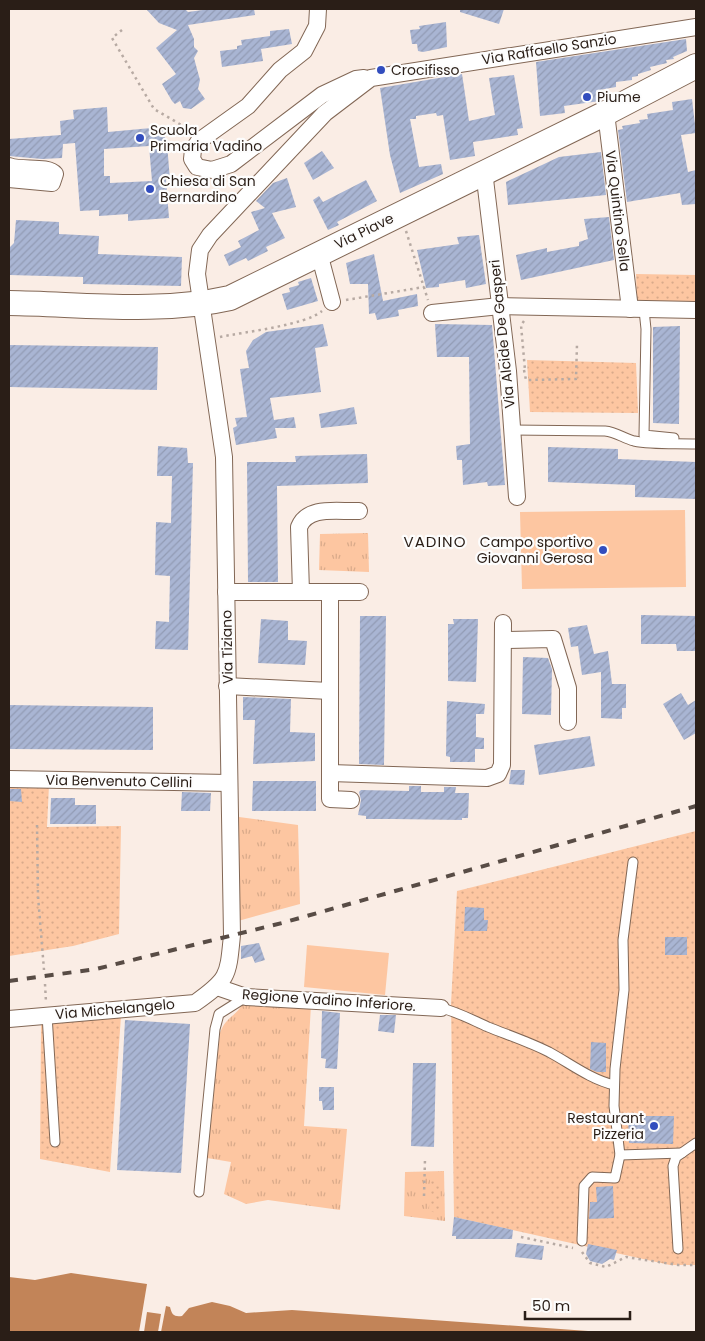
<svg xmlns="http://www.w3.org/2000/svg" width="705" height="1341" viewBox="0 0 705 1341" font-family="Poppins,sans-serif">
  <defs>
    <pattern id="grass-tufts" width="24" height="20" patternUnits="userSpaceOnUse" patternTransform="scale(1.25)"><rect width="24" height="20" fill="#fdc6a1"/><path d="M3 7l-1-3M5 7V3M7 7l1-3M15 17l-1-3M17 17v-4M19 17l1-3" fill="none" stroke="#d9aa8a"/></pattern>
    <pattern id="park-dots" width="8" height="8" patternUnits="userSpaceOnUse" patternTransform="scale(1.25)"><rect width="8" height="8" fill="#fdc6a1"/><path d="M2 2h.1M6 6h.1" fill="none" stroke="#d9aa8a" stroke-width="1.8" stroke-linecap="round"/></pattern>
    <pattern id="building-hatch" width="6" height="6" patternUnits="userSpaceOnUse" patternTransform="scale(1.25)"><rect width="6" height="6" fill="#a9b5d3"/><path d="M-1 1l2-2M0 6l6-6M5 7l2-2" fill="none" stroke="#929bb4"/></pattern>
  </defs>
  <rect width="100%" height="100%" fill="#faede5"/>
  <g fill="url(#grass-tufts)">
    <path d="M368 533 369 572 319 570 320 534Z"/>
    <path d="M239 817 298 825 300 904 238 921Z"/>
    <path d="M243 1003 311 1005 304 1126 347 1129 340 1210 268 1200 246 1204 224 1194 231 1162 207 1158 220 1033C226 1016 236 1017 243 1003Z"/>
    <path d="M444 1171 445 1221 404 1216 405 1172Z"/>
  </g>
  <g fill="url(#park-dots)">
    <path d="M636 274 696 275V306H637Z"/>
    <path d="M527 360 636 363 638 413 530 412Z"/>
    <path d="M49 785 47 827 121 826 119 934 73 946 9 956V787Z"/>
    <path d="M696 831V1265H670L454 1217 451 1004 457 891Z"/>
    <path d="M121 1016 110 1172 40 1159 41 1025Z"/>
    <path d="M440 1179 441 1214 429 1211 430 1180Z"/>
  </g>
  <g fill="#fdc6a1">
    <path d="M685 510 686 587 522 589 520 512Z"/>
    <path d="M307 945 389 953 385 995 304 987Z"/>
  </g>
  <g fill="#c28458">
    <path d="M71 1273 147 1284 139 1332H9V1277L35 1280Z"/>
    <path d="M212 1302 230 1306 246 1313 292 1310 602 1332H161L166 1306 170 1307C172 1315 174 1317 182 1316L189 1308Z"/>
    <path d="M147 1312 161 1314 158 1332H144Z"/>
  </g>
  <g fill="url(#building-hatch)" fill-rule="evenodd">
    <path d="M146 9H185L188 12 210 9H254L255 15 188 25 194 39V47L198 51 194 58 200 80 198 89 205 99 191 109 183 108 180 101 175 104 172 101 162 84 176 74 156 48 177 30 159 23Z"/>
    <path d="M460 9H504L499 24 460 12Z"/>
    <path d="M446 22 447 47 423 52 418 51 417 44H412L410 30 420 29 419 26Z"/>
    <path d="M289 29 292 44 261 49 263 61 222 67 220 51 237 49V46L242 45 241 40 270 36V31Z"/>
    <path d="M686 39 687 51 673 57 674 59 666 60 667 63 650 67 651 70 638 74V76L632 77V80L616 82V87L599 90 600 101 564 106 565 113 540 116 536 62Z"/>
    <path d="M462 74 469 121 495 115 489 78 514 75 523 128 517 129 518 135 473 142 475 156 450 160 443 115 437 116 436 113 416 116V119H410L419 167 441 164 443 174 400 193 390 155 380 88Z"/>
    <path d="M692 99 696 133 681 135 688 172 696 170V204L682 205 680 193 627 202 618 130 623 129 622 126 640 123 639 120 648 119 647 114 673 110 672 102Z"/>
    <path d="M107 107 108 132 162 127 167 144 170 180H166L169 218 128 221V214L99 216V210L80 211 75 143 63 144 62 158 42 159 9 156V139L61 135 60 121 74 119 73 110ZM149 146 152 181 110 183V176H104V149Z"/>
    <path d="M322 151 334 168 313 180 304 163Z"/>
    <path d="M601 152 606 195 508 205 506 182 559 157Z"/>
    <path d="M287 178 296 207 272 213 285 238 266 247 268 251 248 261 246 258 229 266 224 255 241 247 238 241 259 230 251 212 265 208 256 201 273 183Z"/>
    <path d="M366 180 377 201 337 222 339 225 328 230 313 200 319 196 323 202Z"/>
    <path d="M609 217 614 260 521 280 516 255 547 248V252L579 246V242L588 239 584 219Z"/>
    <path d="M16 220 59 222V234L99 236 98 254 182 257 181 286 83 284V277L9 275V248L14 243Z"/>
    <path d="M479 235 486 284 466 288 465 280 439 284V287L426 288 417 250 459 244 457 237Z"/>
    <path d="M374 254 383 301 417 294 418 306 398 310 399 316 377 320 375 313 369 314 368 284H350L346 263Z"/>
    <path d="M311 278 318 301 287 310 282 294 290 292 289 288 299 285 298 282Z"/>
    <path d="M323 324 328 346 315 348 321 392 270 398 274 420 294 417 296 428H275L277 438 236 445 233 428 237 426 235 418 247 417 240 369 249 368 246 351 253 340 266 332Z"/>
    <path d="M435 324 492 325 505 485 488 486 487 482 463 485 462 460H457L456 446 470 444 469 357H437Z"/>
    <path d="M680 326 679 424 653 423V327Z"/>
    <path d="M9 345 158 347 157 390 9 387Z"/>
    <path d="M354 407 357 424 321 428 319 414Z"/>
    <path d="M158 446 187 448 188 463H193L188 650 155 649 156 621 169 622 170 576 155 575 156 522 171 523 172 476H157Z"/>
    <path d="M548 447 618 449V459L696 462V499L635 497V485L548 482Z"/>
    <path d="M367 454 368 483 277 486 278 582H248L247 462H296L295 456Z"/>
    <path d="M641 615 696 616 695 651H677L676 644H641Z"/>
    <path d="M360 616H386L384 765 359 764Z"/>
    <path d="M261 619 288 621V640L307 641 305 665 258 663Z"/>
    <path d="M453 619H478L476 682 448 681V624H454Z"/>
    <path d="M587 625 594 654 608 651 612 684H626V708H622V719L601 718V672L582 675 578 646 571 647 568 628Z"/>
    <path d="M523 657 548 658 552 669 551 715 522 714Z"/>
    <path d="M681 693 688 705 696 700V733L684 740 663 704Z"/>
    <path d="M243 697 291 699 290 732 315 733V761L253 764 255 720H243Z"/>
    <path d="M447 701 485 704 484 714H476V737L484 738V749H475V762H450V757L446 756Z"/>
    <path d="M9 705 153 707V750L9 749Z"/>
    <path d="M590 736 595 766 539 775 534 745Z"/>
    <path d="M511 770H525L524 785 509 784Z"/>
    <path d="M253 781H316V811H252Z"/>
    <path d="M409 786H421V792H444V787H456L455 793H469L468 818H462V820L392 819H366V816L358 815 361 800 359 792 361 790 409 791Z"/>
    <path d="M9 789H21L22 802 9 801Z"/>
    <path d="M182 792 211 793 210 811H181Z"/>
    <path d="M51 798H75V805H96V824H50Z"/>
    <path d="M465 907 484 908V920H488L487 931H464Z"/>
    <rect x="665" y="937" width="22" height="18"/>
    <path d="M259 943 265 960 255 963 252 956 241 959V946Z"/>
    <path d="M322 1011 340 1013 337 1069 325 1068 326 1059 321 1058Z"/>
    <path d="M380 1015H396L394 1033 378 1031Z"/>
    <path d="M125 1020 190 1024 181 1173 117 1170Z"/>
    <path d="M591 1042 606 1043V1072H597L590 1069Z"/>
    <path d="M413 1063H436L434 1147 411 1146Z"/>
    <path d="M319 1087H334V1110H323L322 1101H319Z"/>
    <path d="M628 1116H674L673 1144 629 1143Z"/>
    <path d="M613 1186 614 1218 589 1219 590 1202H597L596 1187Z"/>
    <path d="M454 1217 513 1230 512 1239H456V1236H452Z"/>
    <path d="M517 1243 544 1246 542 1260 515 1257Z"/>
    <path d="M588 1244 617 1250 614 1260 610 1259 602 1264 590 1261 586 1254Z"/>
  </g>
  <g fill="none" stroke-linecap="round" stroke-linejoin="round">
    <defs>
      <g id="service">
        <path d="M644 310 646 329 644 435 674 438"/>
        <path d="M512 430 605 431C616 432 623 438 634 441 654 445 676 443 696 444"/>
        <path d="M633 862 623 940 624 990 615 1069 614 1106 620 1155 682 1153"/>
        <path d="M441 1008C458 1012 472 1020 488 1027 508 1035 529 1042 549 1052 571 1064 590 1079 614 1085"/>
        <path d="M47 1015 55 1142"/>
        <path d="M199 1192 215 1029 219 1014 246 997"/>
        <path d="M582 1241 584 1186 592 1177 615 1178 620 1155"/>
        <path d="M678 1249 673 1166 676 1157 696 1143"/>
      </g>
      <g id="minor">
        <path d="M318 9 317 26 304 51 280 70 248 106 199 141 193 150 192 159 197 167 212 170 231 164 322 95 356 79 364 78"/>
        <path d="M606 113 630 309"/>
        <path d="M9 166C21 171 48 165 55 174L52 183 9 179"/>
        <path d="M484 171 508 371 517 497"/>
        <path d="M319 253 332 302"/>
        <path d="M432 313 500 306 696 310"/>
        <path d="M226 592H360"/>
        <path d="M301 592 299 527C308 505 338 512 359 511"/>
        <path d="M330 592V799L351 800"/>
        <path d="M503 640 553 639 568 688V722"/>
        <path d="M227 686 330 691"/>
        <path d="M330 773 487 778 498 774 502 765 503 623"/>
        <path d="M9 779 229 783"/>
        <path d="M217 987 246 997 441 1008"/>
        <path d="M9 1019 195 1003C229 979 228 976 232 935L224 457 197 274 200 250 210 235 325 113 371 78 696 27"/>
      </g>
      <path id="secondary" d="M9 303C81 304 160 314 230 298L606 113 696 66"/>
    </defs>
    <use href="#service" stroke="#826755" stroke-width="11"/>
    <use href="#minor" stroke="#826755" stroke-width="18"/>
    <use href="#secondary" stroke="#826755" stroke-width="26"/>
    <g stroke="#b7aaa3" stroke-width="2.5" stroke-dasharray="2.5 4" stroke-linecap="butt">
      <path d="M122 30 112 38 154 109 190 130"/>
      <path d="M406 231 428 300"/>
      <path d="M346 300 424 287"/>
      <path d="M524 321 521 325 525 370"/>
      <path d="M220 337C244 332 306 325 322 311"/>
      <path d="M524 370 526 380 576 379 577 344"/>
      <path d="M37 825 38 896 44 970"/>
      <path d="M45 984 46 1002"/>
      <path d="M424 1196 425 1159"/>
      <path d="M521 1237 573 1248"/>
      <path d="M582 1252 590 1263 606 1267 626 1257 678 1265H696"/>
    </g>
    <use href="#service" stroke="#fff" stroke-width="9"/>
    <use href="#minor" stroke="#fff" stroke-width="16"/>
    <use href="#secondary" stroke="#fff" stroke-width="24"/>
    <path stroke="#584c45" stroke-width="4" stroke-dasharray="9 9" stroke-linecap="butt" d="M9 981 96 969 282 923 696 806"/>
  </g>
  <g fill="#324dbe" stroke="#fdfdfd" stroke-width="2">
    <circle cx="381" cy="70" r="5"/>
    <circle cx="587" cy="97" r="5"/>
    <circle cx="140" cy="138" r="5"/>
    <circle cx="150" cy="189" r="5"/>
    <circle cx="603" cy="550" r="5"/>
    <circle cx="654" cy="1126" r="5"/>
  </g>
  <g text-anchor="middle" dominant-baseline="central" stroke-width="4.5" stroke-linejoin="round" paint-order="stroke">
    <g font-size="14" fill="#2a1e17" stroke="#fdfdfd">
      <text transform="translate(549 49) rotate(-9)">Via Raffaello Sanzio</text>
      <text transform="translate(618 211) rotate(83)">Via Quintino Sella</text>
      <text transform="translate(364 231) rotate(-26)">Via Piave</text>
      <text transform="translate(502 334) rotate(-96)">Via Alcide De Gasperi</text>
      <text transform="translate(227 647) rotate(-91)">Via Tiziano</text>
      <text transform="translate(119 781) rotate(1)">Via Benvenuto Cellini</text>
      <text transform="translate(329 1000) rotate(4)">Regione Vadino Inferiore.</text>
      <text transform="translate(115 1009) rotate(-5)">Via Michelangelo</text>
    </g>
    <g font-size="14" fill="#2a1e17" stroke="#fdfdfd" text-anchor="start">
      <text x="391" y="70">Crocifisso</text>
      <text x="597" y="97">Piume</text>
      <text x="150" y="130">Scuola<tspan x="150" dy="16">Primaria Vadino</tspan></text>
      <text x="160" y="181">Chiesa di San<tspan x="160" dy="16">Bernardino</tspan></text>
      <text x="593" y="542" text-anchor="end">Campo sportivo<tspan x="593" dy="16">Giovanni Gerosa</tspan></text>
      <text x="644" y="1118" text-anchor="end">Restaurant<tspan x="644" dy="16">Pizzeria</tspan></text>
    </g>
    <g font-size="15" letter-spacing="1" fill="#2a1e17" stroke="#fdfdfd">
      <text x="435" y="541">VADINO</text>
    </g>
  </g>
  <rect width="705" height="1341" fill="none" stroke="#2a1e17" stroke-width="20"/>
  <path d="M525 1311v8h105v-8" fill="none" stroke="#2a1e17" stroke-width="2.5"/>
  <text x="532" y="1311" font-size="15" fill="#2a1e17" stroke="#fdfdfd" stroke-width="4" paint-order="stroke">50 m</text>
</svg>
